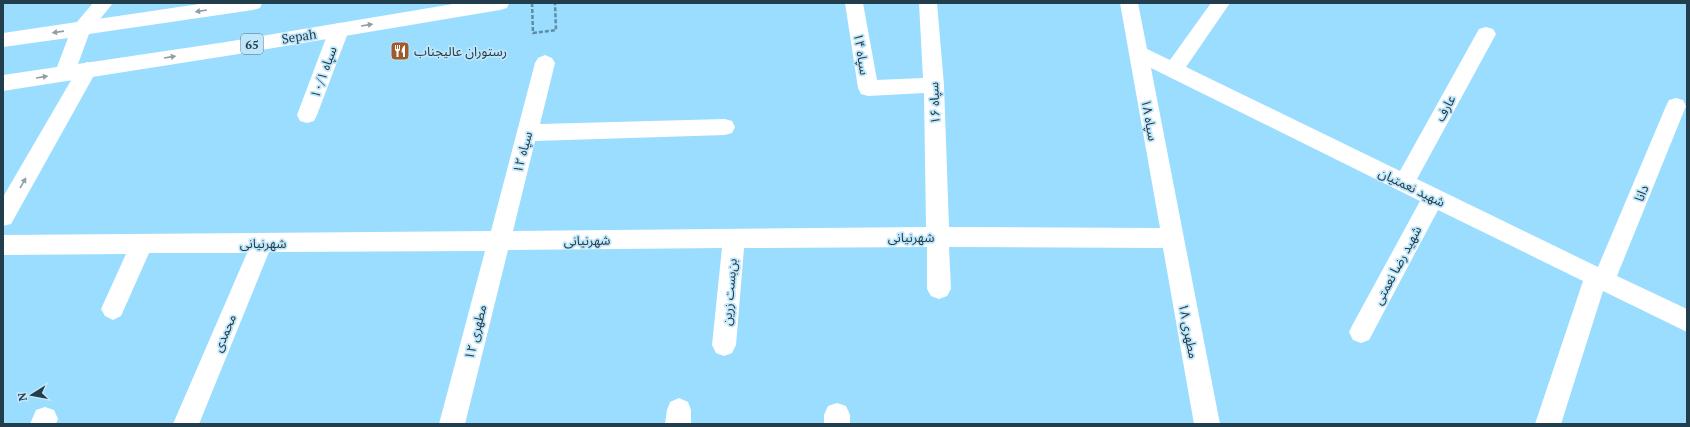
<svg xmlns="http://www.w3.org/2000/svg" width="1690" height="427" viewBox="0 0 1690 427" font-family="'PT Serif','Noto Sans Arabic',serif">
  <rect width="100%" height="100%" fill="#9bddfe"/>
  <g fill="none" stroke-linecap="round" stroke-linejoin="round">
    <path stroke="#5e8da4" stroke-width="2.5" stroke-dasharray="4 2" stroke-linecap="butt" d="M532 3 533 33 556 30 555 3"/>
    <g fill="#fff" fill-rule="evenodd">
      <path d="M845 3H863L877 80 923 78 919 3H937L944 85 949 227 1160 228 1120 3H1138L1147 49 1170 60 1211 3H1230L1186 67 1400 171 1479 29 1486 27 1493 29 1496 34 1417 179 1598 267 1666 106 1669 100 1676 98 1683 100 1686 106 1617 276 1687 309V332L1603 291 1561 424H1535L1583 281 1438 210 1369 340 1361 343 1353 340 1349 332 1353 324 1420 201 1151 68 1220 424H1194L1163 248 949 247 951 289 947 296 939 299 931 296 927 289V247L744 248 736 345 732 353 724 356 716 353 712 345 722 248 508 250 465 424H439L485 251 269 252 199 424H173L247 253H149L121 316 113 320 105 316 101 309 126 254 3 255V235L491 231 535 63 538 58 545 55 552 58 555 63 540 124 725 119 732 121 735 127 732 133 725 135 535 141 513 231 926 227 924 93 868 96 861 94 858 88Z"/>
      <path d="M339 23 346 25 349 30 317 115 314 121 307 123 300 121 297 115 329 30 332 25Z"/>
      <path d="M87 62 94 65 97 70 11 224 3 226V197L80 65Z"/>
      <path d="M679 398 688 402 691 410V424H665L667 410 670 402Z"/>
      <path d="M837 403 846 406 850 415V424H824V415L828 406Z"/>
      <path d="M45 407 54 410 58 419 56 424H30L36 410Z"/>
    </g>
    <path fill="#fff" fill-rule="evenodd" d="M93 3H113L88 34 81 36 74 34 71 29Z"/>
    <path fill="#fff" fill-rule="evenodd" d="M206 3H262L260 8 253 10 89 34 78 64 226 42 459 3H509L507 8 500 10 226 56 3 91V75L57 67 68 38 3 47V33Z"/>
  </g>
  <defs><path id="oneway-solid" d="M-6-.8H1V-3.2L6.5 0L1 3.2V.8H-6Z"/></defs>
  <g fill="#909ea5">
    <use href="#oneway-solid" transform="translate(201 11) rotate(171)"/>
    <use href="#oneway-solid" transform="translate(367 25) rotate(-9)"/>
    <use href="#oneway-solid" transform="translate(58 32) rotate(172)"/>
    <use href="#oneway-solid" transform="translate(170 57) rotate(-9)"/>
    <use href="#oneway-solid" transform="translate(42 77) rotate(-9)"/>
    <use href="#oneway-solid" transform="translate(23 183) rotate(-60)"/>
  </g>
  <defs>
    <symbol id="restaurant-square" viewBox="-11 -11 22 22"><rect x="-9" y="-9" width="18" height="18" rx="4" fill="#9e592d" stroke="#c0e6fa"/><path d="M-5-6h1v4h1v-4h1v4h1v-4h1v5L-1.5 .5V6h-2V.5L-5-1ZM5-6V6H3V1.5H1.5Q1.5-4 5-6Z" fill="#fff"/></symbol>
  </defs>
  <g fill-rule="evenodd">
    <use href="#restaurant-square" x="389" y="40" width="22" height="22"/>
  </g>
  <g text-anchor="middle" dominant-baseline="central" stroke-width="3.5" stroke-linejoin="round" paint-order="stroke">
    <rect fill="#c0e6fa" stroke="#517080" stroke-width="1" x="241" y="34" width="22" height="20" rx="3"/>
    <g font-size="12" font-weight="bold" fill="#223d4b">
      <text x="252" y="44">65</text>
    </g>
    <g font-size="13" fill="#223d4b" stroke="#c0e6fa">
      <text transform="translate(299 36) rotate(-9)">Sepah</text>
      <text transform="translate(862 54) rotate(81)">سپاه ۱۴</text>
      <text transform="translate(323 72) rotate(-70)">سپاه ۱۰/۱</text>
      <text transform="translate(934 103) rotate(-92)">سپاه ۱۶</text>
      <text transform="translate(1445 108) rotate(-61)">عارف</text>
      <text transform="translate(1150 120) rotate(80)">سپاه ۱۸</text>
      <text transform="translate(522 152) rotate(-75)">سپاه ۱۲</text>
      <text transform="translate(1412 187) rotate(26)">شهید نعمتیان</text>
      <text transform="translate(1641 193) rotate(-68)">دانا</text>
      <text x="911" y="237">شهرنیانی</text>
      <text transform="translate(587 240) rotate(-1)">شهرنیانی</text>
      <text x="263" y="243">شهرنیانی</text>
      <text transform="translate(1397 265) rotate(-62)">شهید رضا نعمتی</text>
      <text transform="translate(729 292) rotate(-85)">بن‌بست زرین</text>
      <text transform="translate(1189 331) rotate(79)">مطهری ۱۸</text>
      <text transform="translate(475 332) rotate(-76)">مطهری ۱۲</text>
      <text transform="translate(224 333) rotate(-67)">محمدی</text>
    </g>
    <g font-size="13" fill="#223d4b" stroke="#c0e6fa" text-anchor="start">
      <text x="414" y="51">رستوران عالیجناب</text>
    </g>
  </g>
  <rect width="1690" height="427" fill="none" stroke="#223d4b" stroke-width="8"/>
  <g transform="translate(32 395) rotate(259)" stroke="#c0e6fa" stroke-width="3" paint-order="stroke">
  <path d="M0-3L7 15L0 10L-7 15Z" fill="#223d4b"/>
  <text y="-6" font-size="11" font-weight="bold" text-anchor="middle" fill="#223d4b">N</text>
  </g>
</svg>
